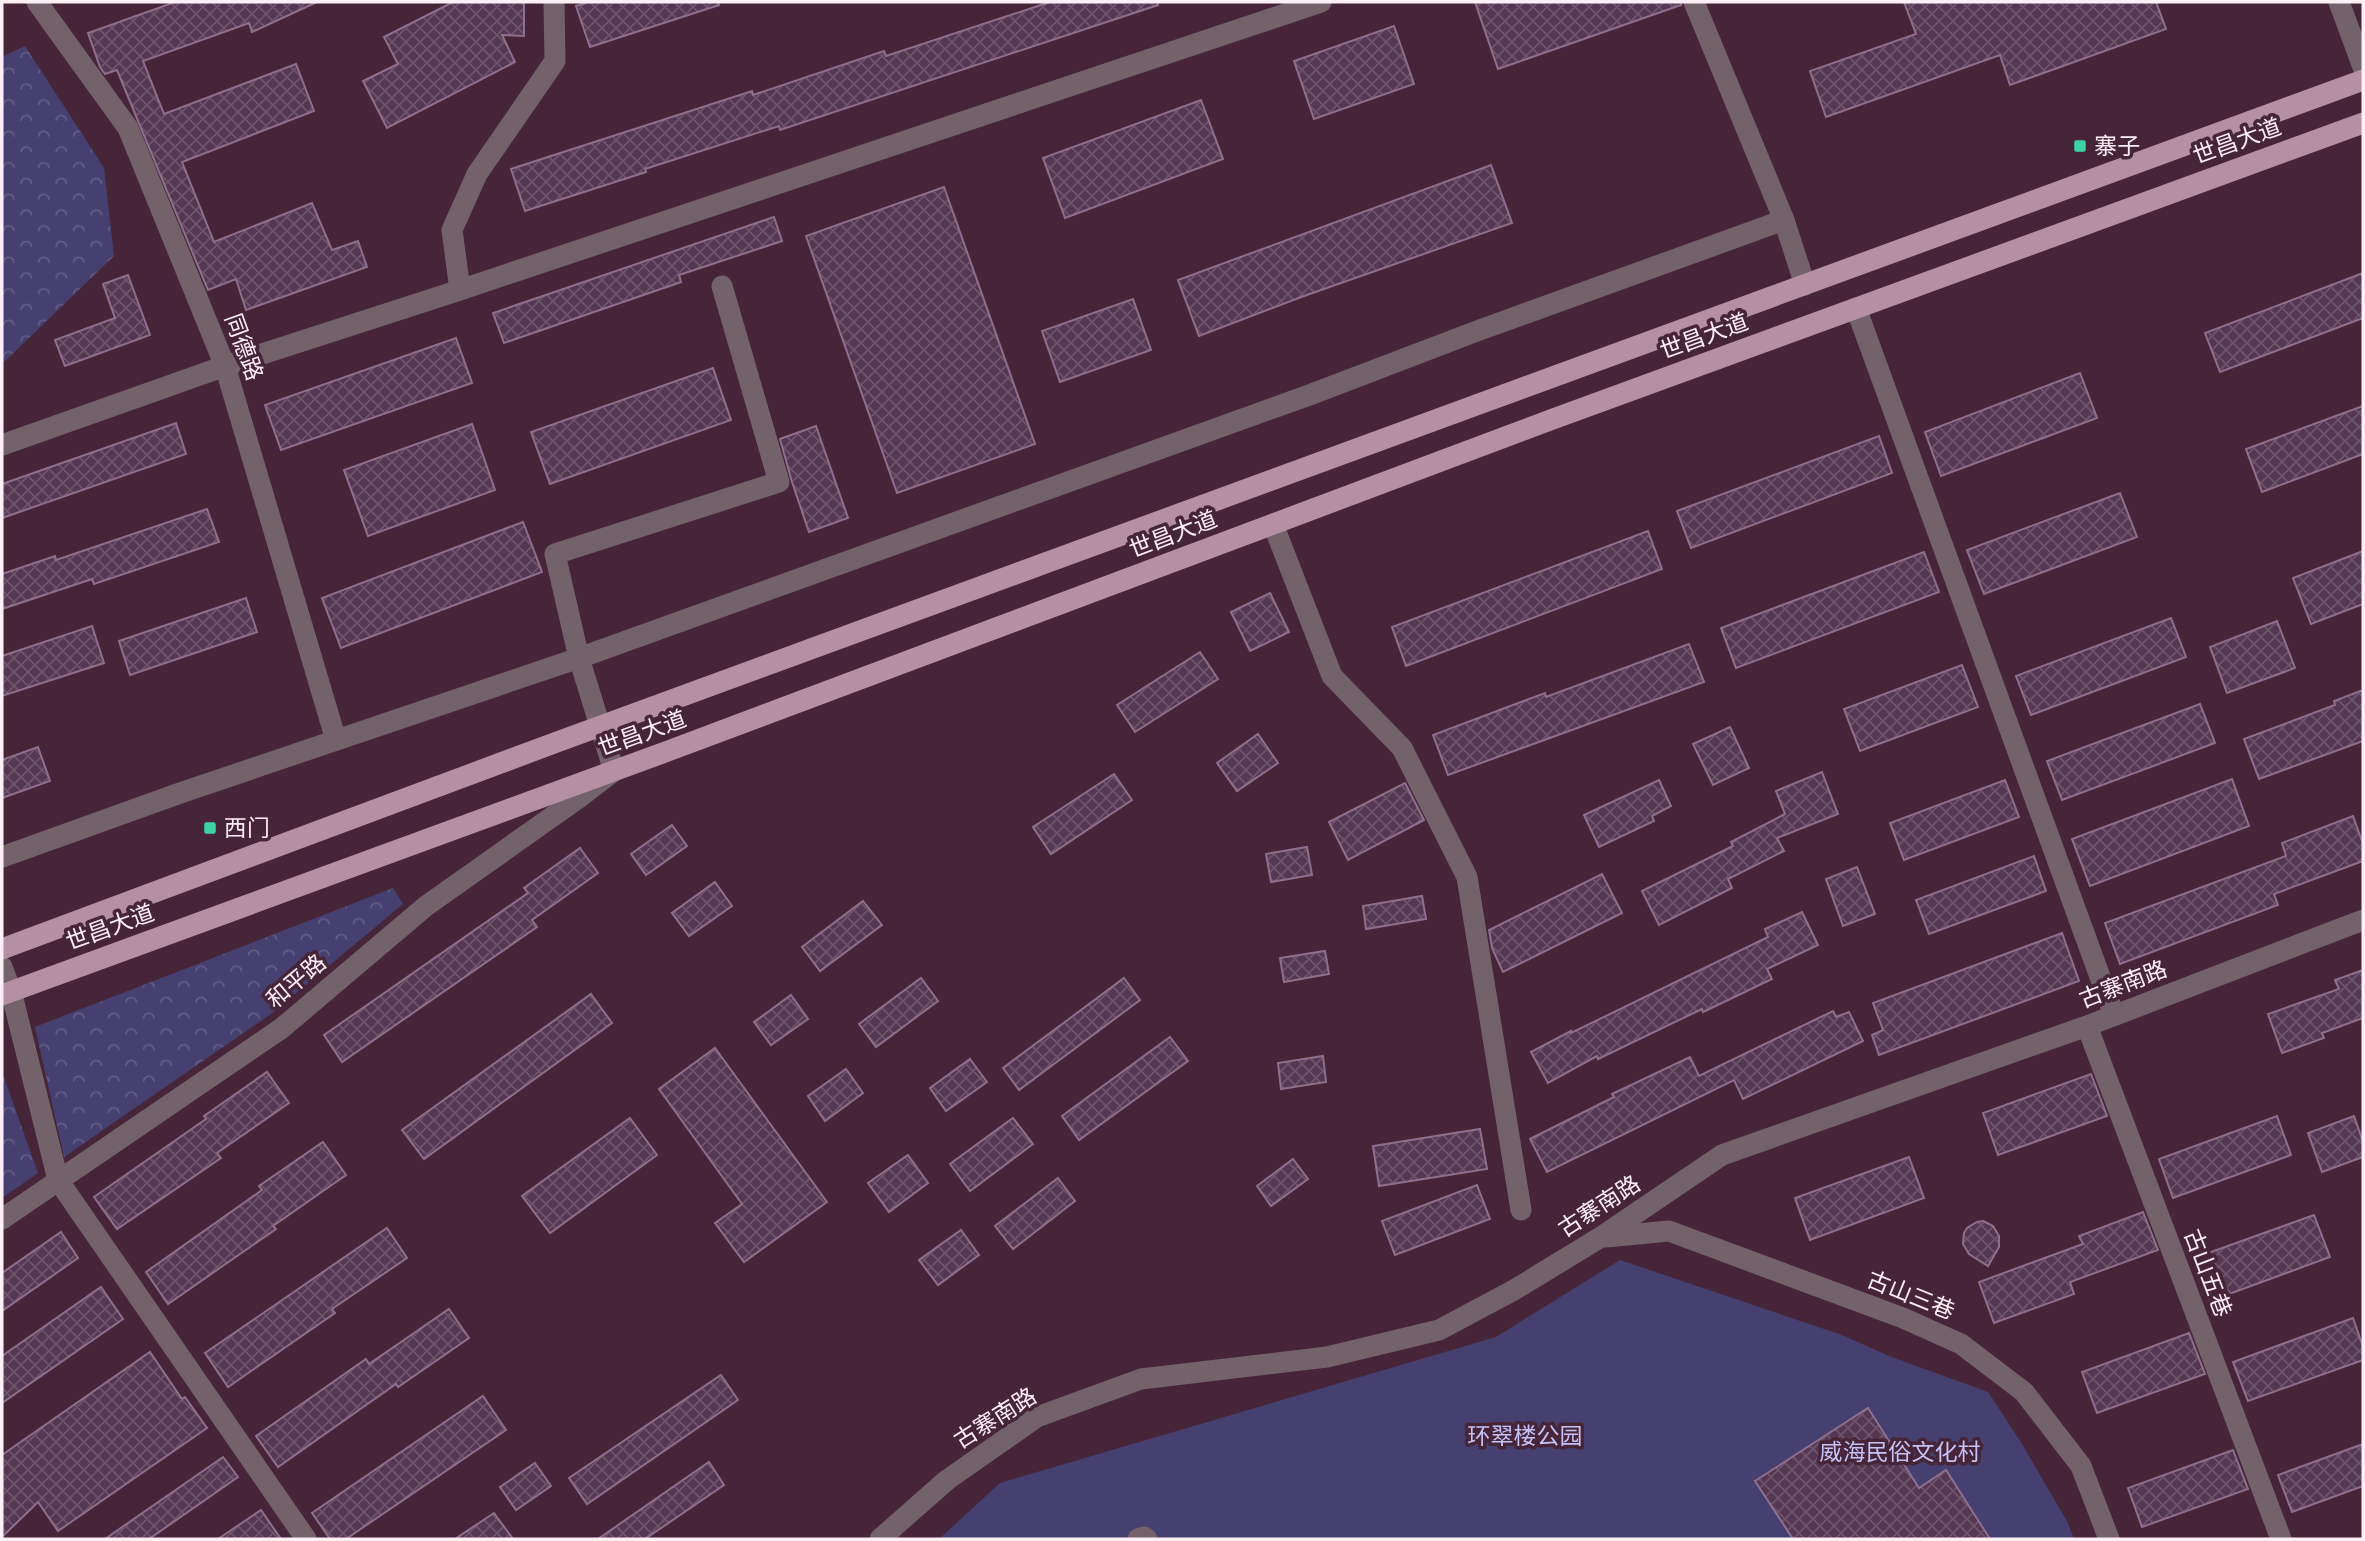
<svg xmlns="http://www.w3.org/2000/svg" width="2365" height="1541" viewBox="0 0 2365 1541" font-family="Cabin,'Noto Sans SC',sans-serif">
  <defs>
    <pattern id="forest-crowns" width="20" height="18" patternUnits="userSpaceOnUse" patternTransform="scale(1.75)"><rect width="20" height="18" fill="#454070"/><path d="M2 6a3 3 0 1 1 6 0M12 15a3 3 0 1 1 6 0" fill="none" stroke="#615c85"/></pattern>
    <pattern id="building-cross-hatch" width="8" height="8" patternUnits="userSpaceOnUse" patternTransform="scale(1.75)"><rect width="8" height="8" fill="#533753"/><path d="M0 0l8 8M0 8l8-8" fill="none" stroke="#6d546c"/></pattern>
  </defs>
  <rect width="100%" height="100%" fill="#472538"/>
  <path fill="#454070" d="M1620 1260 1842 1335 1889 1356 1988 1392 2022 1444 2068 1523 2074 1539H939L1000 1483 1496 1337Z"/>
  <g fill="url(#forest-crowns)">
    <path d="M25 46 104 168 114 256 2 364V57Z"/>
    <path d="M393 888 403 904 271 1014 64 1157 35 1027Z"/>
    <path d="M2 1072 38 1173 2 1198Z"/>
  </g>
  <g fill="url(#building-cross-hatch)" stroke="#8f6f8e" stroke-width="2">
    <path d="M175 2H317L252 32 249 23 143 61 164 114 296 64 314 111 182 162 214 242 312 203 332 250 358 241 367 267 246 310 236 279 208 290 117 70 105 74 100 67 88 33Z"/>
    <path d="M453 2H524V36L502 35 515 62 387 128 363 81 398 64 384 37Z"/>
    <path d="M588 2H718L719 5 590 47 576 6Z"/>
    <path d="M1050 2H1157L1158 5 780 130 779 126 645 169 646 172 525 211 511 169 752 91 753 95 884 51 886 56Z"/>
    <path d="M1475 2H1681V5L1498 69Z"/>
    <path d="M1904 2H2156L2166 29 2010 85 2000 55 1826 117 1810 71 1916 34Z"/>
    <path d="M1394 26 1414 84 1314 119 1294 61Z"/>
    <path d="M1201 100 1223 159 1065 218 1043 158Z"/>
    <path d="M1491 165 1512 223 1304 296 1199 336 1178 280Z"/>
    <path d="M944 187 1035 444 897 493 806 236Z"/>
    <path d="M774 217 782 241 679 275 681 282 504 343 493 313Z"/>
    <path d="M2363 273V318L2220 372 2205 333Z"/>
    <path d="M128 275 150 335 65 366 55 340 115 318 103 284Z"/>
    <path d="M1133 299 1151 350 1060 382 1042 331Z"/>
    <path d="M456 338 472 383 281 450 265 405Z"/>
    <path d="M713 368 731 420 550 484 531 432Z"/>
    <path d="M2080 373 2097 418 1941 476 1925 432Z"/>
    <path d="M2363 406V454L2262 492 2246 449Z"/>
    <path d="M176 423 186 454 2 518V484Z"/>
    <path d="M472 424 495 490 368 536 344 470Z"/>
    <path d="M816 426 848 518 809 532 792 482 780 439Z"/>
    <path d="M1879 436 1892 473 1691 548 1677 511Z"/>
    <path d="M2120 493 2137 537 1984 594 1967 550Z"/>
    <path d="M207 509 219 542 94 584 92 579 2 609V574L55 556 56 560Z"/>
    <path d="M523 522 542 572 341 648 322 598Z"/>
    <path d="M1648 531 1662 569 1406 666 1392 627Z"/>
    <path d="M2363 551V604L2311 624 2293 578Z"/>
    <path d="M1924 552 1939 592 1736 668 1721 628Z"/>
    <path d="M1270 593 1289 632 1250 651 1231 612Z"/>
    <path d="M246 598 257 632 130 675 119 641Z"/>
    <path d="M2171 618 2186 657 2031 715 2016 676Z"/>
    <path d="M2277 621 2295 668 2227 693 2210 647Z"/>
    <path d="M92 626 104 663 2 696V656Z"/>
    <path d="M1689 644 1704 682 1448 775 1433 735 1545 693 1546 697Z"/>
    <path d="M1200 652 1218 679 1135 732 1117 705Z"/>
    <path d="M1962 665 1978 707 1860 751 1844 709Z"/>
    <path d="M2363 690V741L2259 779 2244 739 2335 705 2334 701Z"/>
    <path d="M2200 704 2215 743 2062 800 2047 761Z"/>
    <path d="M1730 727 1749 768 1713 785 1693 744Z"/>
    <path d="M1258 734 1278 763 1237 791 1217 763Z"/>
    <path d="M38 747 50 781 2 798V760Z"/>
    <path d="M1822 772 1838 814 1777 838 1784 851 1728 879 1732 888 1659 925 1642 891 1733 846 1731 842 1785 814 1776 791Z"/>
    <path d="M1114 774 1132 800 1051 854 1033 827Z"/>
    <path d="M2232 779 2249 826 2090 886 2072 839Z"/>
    <path d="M1659 780 1671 806 1652 816 1654 821 1599 847 1584 815Z"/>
    <path d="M2005 780 2019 817 1904 860 1890 823Z"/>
    <path d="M1405 783 1424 820 1348 860 1329 822Z"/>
    <path d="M2353 816 2363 844V861L2274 894 2278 905 2120 964 2105 923 2286 856 2282 843Z"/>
    <path d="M672 825 687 846 646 875 631 854Z"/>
    <path d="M1307 847 1312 875 1271 882 1266 854Z"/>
    <path d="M580 848 598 873 532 920 537 927 342 1062 324 1035 528 893 524 888Z"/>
    <path d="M2034 856 2046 891 1929 934 1916 900Z"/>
    <path d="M1857 867 1875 914 1843 926 1826 879Z"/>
    <path d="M1602 874 1622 913 1503 972 1492 948 1489 930Z"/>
    <path d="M715 882 732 906 689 936 672 913Z"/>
    <path d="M1422 896 1426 919 1366 929 1363 906Z"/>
    <path d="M863 901 882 925 820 971 802 947Z"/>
    <path d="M1802 912 1818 945 1767 969 1772 979 1703 1012 1702 1009 1598 1059 1597 1056 1548 1083 1531 1052 1571 1031V1033L1768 937 1765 929Z"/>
    <path d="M2062 933 2079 981 1879 1055 1872 1035 1883 1030 1873 1003Z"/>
    <path d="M1325 951 1329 974 1284 982 1280 958Z"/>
    <path d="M2363 970V1018L2322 1033 2324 1038 2282 1053 2268 1014 2339 989 2335 980Z"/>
    <path d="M921 978 938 1001 876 1047 859 1024Z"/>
    <path d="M1124 978 1140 1000 1019 1090 1003 1068Z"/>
    <path d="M591 994 612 1023 424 1159 402 1130Z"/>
    <path d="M791 995 808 1019 771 1045 754 1022Z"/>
    <path d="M1833 1011 1836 1017 1849 1012 1863 1041 1743 1099 1734 1080 1547 1172 1530 1139 1614 1097 1612 1094 1690 1057 1699 1076Z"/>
    <path d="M1170 1037 1188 1061 1079 1140 1062 1116Z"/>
    <path d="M715 1048 827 1202 744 1262 715 1223 742 1204 659 1089Z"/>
    <path d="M1323 1056 1326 1082 1281 1089 1278 1063Z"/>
    <path d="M970 1059 987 1082 946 1111 930 1088Z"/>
    <path d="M846 1069 863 1093 825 1121 808 1096Z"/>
    <path d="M267 1072 289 1103 217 1153 221 1158 117 1229 94 1197 206 1119 204 1116Z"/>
    <path d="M2091 1074 2107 1116 1998 1155 1983 1113Z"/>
    <path d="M2277 1116 2291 1155 2173 1198 2159 1159Z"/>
    <path d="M2354 1116 2363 1142V1157L2322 1172 2308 1133Z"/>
    <path d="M630 1118 657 1155 550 1233 522 1196Z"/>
    <path d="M1013 1118 1033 1144 970 1191 950 1164Z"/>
    <path d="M1480 1129 1487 1169 1379 1186 1373 1146Z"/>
    <path d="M323 1142 346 1175 273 1226 276 1229 168 1304 146 1272 262 1190 259 1186Z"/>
    <path d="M908 1155 928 1183 889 1212 868 1183Z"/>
    <path d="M1909 1157 1924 1198 1810 1240 1795 1198Z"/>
    <path d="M1293 1159 1308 1179 1271 1206 1257 1186Z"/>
    <path d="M1058 1178 1075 1201 1013 1249 995 1226Z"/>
    <path d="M1477 1185 1490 1219 1395 1255 1382 1221Z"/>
    <path d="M2143 1212 2158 1250 2070 1282 2074 1294 1994 1323 1979 1282 2083 1244 2079 1236Z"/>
    <path d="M2314 1215 2330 1257 2210 1301 2194 1258Z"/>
    <path d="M1983 1221 1993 1226 1999 1236V1247L1988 1266 1969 1254 1963 1244 1964 1233 1967 1228 1977 1222Z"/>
    <path d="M387 1228 407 1258 332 1309 335 1313 228 1387 205 1353Z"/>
    <path d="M961 1230 979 1255 938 1285 919 1260Z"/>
    <path d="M61 1232 78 1258 2 1311V1273Z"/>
    <path d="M101 1287 123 1319 2 1403V1356Z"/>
    <path d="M449 1309 469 1338 398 1387 396 1384 278 1467 256 1436 366 1359 369 1364Z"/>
    <path d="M2353 1318 2363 1347V1360L2248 1401 2233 1362Z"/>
    <path d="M2189 1333 2205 1374 2097 1413 2082 1372Z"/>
    <path d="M150 1352 182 1399 185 1397 207 1428 58 1531 38 1502 2 1537V1455Z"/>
    <path d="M721 1375 738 1400 587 1504 569 1478Z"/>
    <path d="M483 1396 506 1430 346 1539H330L312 1513Z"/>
    <path d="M1868 1408 1919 1488 1946 1470 1990 1539H1793L1755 1481Z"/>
    <path d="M2363 1444V1486L2292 1512 2278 1475Z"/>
    <path d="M2233 1450 2248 1489 2142 1527 2128 1488Z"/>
    <path d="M223 1457 238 1477 149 1539H105Z"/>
    <path d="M709 1462 724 1485 645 1539H598Z"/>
    <path d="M535 1463 551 1486 516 1510 500 1487Z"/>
    <path d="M261 1510 281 1539H218Z"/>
    <path d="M494 1513 513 1539H455Z"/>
  </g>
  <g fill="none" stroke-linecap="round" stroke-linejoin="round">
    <g stroke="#74626a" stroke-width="21">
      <path d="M37 2 128 128 225 366 336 740"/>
      <path d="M1694 2 1784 220 1805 285"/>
      <path d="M2339 2 2363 67"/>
      <path d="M460 290 452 230 477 174 555 61 554 2"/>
      <path d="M1856 308 2114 1015"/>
      <path d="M2 445 225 366 460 290 1321 2"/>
      <path d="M1273 524 1332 676 1402 748 1467 877 1521 1210"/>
      <path d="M2 857 183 792 579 658 1312 394 1477 331 1784 220"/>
      <path d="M2 967 11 991 58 1180 306 1539"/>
      <path d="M2087 1026 2281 1539"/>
      <path d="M2 1219 282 1028 426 906 580 797 614 771 579 658 555 554 779 482 722 286"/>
      <path d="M1606 1237 1669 1231 1903 1318 1961 1344 2024 1392 2081 1466 2109 1539"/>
      <path d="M880 1539 947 1480 1037 1417 1141 1379 1327 1357 1439 1330 1514 1290 1601 1237 1722 1155 2087 1026 2363 920"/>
      <path d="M1138 1539 1144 1537 1147 1539"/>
    </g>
    <g stroke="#b490a2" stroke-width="21">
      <path d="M2 949 557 742 2363 80"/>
      <path d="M2 995 668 751 1553 419 2363 123"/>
    </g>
  </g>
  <g fill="#3cd4a4" stroke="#472538" stroke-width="2.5">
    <rect x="2073" y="139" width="14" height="14" rx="3.5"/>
    <rect x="203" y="821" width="14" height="14" rx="3.5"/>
  </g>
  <g text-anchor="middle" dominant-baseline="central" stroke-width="7" stroke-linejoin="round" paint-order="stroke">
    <g font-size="23" fill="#fdeff6" stroke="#472538">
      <text transform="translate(2237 141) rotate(-20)">世昌大道</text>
      <text transform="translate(1704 336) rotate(-20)">世昌大道</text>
      <text transform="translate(244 347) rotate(70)">同德路</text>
      <text transform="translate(1173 534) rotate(-21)">世昌大道</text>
      <text transform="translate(642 733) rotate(-20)">世昌大道</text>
      <text transform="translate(110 927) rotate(-20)">世昌大道</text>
      <text transform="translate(296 981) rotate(-40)">和平路</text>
      <text transform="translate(2123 984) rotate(-21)">古寨南路</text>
      <text transform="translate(1599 1206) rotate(-33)">古寨南路</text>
      <text transform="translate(2208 1273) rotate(69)">古山五巷</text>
      <text transform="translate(1911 1295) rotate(22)">古山三巷</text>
      <text transform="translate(995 1418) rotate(-32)">古寨南路</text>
    </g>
    <g font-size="23" fill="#fdeff6" stroke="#472538" text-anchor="start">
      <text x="2094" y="146">寨子</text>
      <text x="224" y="828">西门</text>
    </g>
    <g font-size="23" fill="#c5c2f7" stroke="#472538">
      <text x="1525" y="1436">环翠楼公园</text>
      <text x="1900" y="1452">威海民俗文化村</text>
    </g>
  </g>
  <rect width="2365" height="1541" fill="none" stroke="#fdeff6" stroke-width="7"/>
</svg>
